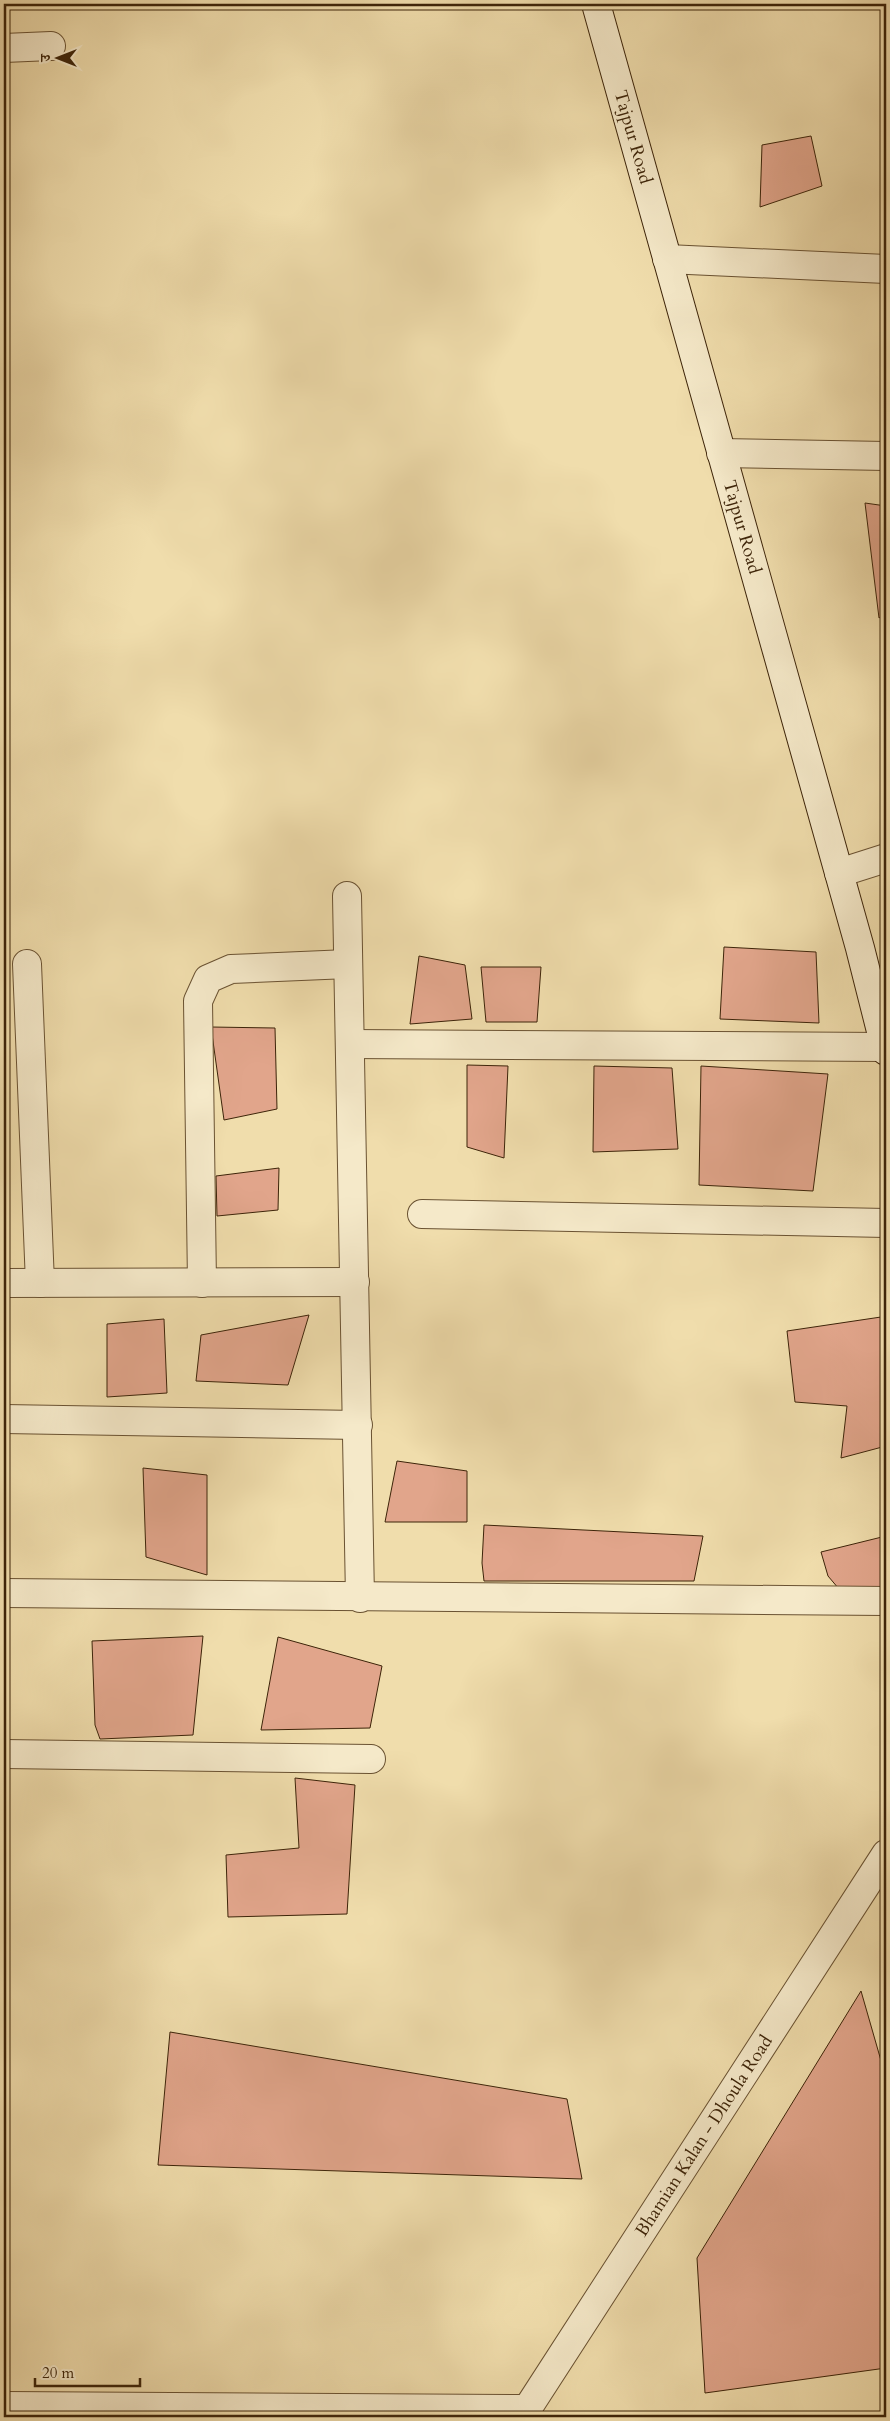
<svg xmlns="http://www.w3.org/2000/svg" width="890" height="2421" viewBox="0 0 890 2421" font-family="Cardo,'Noto Serif Devanagari',serif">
  <rect width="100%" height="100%" fill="#f0ddac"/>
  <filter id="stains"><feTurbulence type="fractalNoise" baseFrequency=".004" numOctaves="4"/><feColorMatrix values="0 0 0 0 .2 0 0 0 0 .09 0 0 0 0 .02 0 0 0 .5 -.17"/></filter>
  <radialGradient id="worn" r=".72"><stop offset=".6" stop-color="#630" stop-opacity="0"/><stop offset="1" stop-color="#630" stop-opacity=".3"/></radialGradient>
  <g fill="#e1a58b" stroke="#3d2409">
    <path d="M811 136 822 186 760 207 762 145Z"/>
    <path d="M865 503 886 506V613L879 618Z"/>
    <path d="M724 947 816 952 819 1023 720 1019Z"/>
    <path d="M419 956 465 965 472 1019 410 1024Z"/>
    <path d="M481 967H541L537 1022H486Z"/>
    <path d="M211 1027 275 1028 277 1109 224 1120Z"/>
    <path d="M467 1065 508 1066 504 1158 467 1147Z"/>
    <path d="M594 1066 672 1068 678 1149 593 1152Z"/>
    <path d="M701 1066 828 1074 813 1191 699 1185Z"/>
    <path d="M279 1168 278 1210 217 1216 216 1176Z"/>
    <path d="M309 1315 288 1385 196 1381 201 1335Z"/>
    <path d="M881 1317 886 1327V1446L841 1458 847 1406 795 1402 787 1331Z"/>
    <path d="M164 1319 167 1393 107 1397V1324Z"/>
    <path d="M397 1461 467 1471V1522H385Z"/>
    <path d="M143 1468 207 1475V1575L146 1557Z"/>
    <path d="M484 1525 703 1536 694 1581H484L482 1563Z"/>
    <path d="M886 1536V1589H839L828 1576 821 1552Z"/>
    <path d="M203 1636 193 1735 100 1739 95 1725 92 1641Z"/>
    <path d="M278 1637 382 1666 370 1728 261 1730Z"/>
    <path d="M295 1778 355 1785 347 1914 228 1917 226 1855 299 1848Z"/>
    <path d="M861 1991 886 2078V2368L705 2393 697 2258Z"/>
    <path d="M170 2032 567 2099 582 2179 158 2165Z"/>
  </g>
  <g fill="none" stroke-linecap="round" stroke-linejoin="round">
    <defs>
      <g id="minor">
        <path d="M4 48 51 46"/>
        <path d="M667 259 886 269"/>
        <path d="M721 453 886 456"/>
        <path d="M839 873 886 858"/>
        <path d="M347 896 360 1598"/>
        <path d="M27 964 40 1283"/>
        <path d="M350 1044 885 1047"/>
        <path d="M422 1214 886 1223"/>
        <path d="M4 1283 355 1282"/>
        <path d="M202 1283 198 1001 208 979 231 969 348 964"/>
        <path d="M4 1419 358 1425"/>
        <path d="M4 1593 886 1601"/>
        <path d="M4 1754 371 1759"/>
        <path d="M4 2406 527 2409"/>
      </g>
      <path id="tertiary" d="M522 2417 886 1854"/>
      <path id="secondary" d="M596 4 860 948 886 1051"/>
    </defs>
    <use href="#minor" stroke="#6a5232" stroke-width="30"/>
    <use href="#tertiary" stroke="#6a5232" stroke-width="30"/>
    <use href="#secondary" stroke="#3d2409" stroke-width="30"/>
    <use href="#minor" stroke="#f5e9c9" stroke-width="28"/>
    <use href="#tertiary" stroke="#f5e9c9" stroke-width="28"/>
    <use href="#secondary" stroke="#f5e9c9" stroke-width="28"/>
  </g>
  <g text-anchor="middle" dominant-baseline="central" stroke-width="4.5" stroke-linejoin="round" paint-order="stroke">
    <g font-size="18" fill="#3d2409" stroke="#f5e9c9">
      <text transform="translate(633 137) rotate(74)">Tajpur Road</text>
      <text transform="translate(742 527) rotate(74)">Tajpur Road</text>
      <text transform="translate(704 2136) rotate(-57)">Bhamian Kalan - Dhoula Road</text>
    </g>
  </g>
  <rect width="890" height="2421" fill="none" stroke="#f0ddac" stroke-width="20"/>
  <rect x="5" y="5" width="880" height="2411" fill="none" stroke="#3d2409" stroke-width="2.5"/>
  <rect x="10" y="10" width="870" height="2401" fill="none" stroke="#3d2409"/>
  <g transform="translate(58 58) rotate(270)" stroke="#f5e9c9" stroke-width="4" paint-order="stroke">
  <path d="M0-4L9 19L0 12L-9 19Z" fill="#3d2409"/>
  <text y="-8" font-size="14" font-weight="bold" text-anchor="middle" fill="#3d2409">उ</text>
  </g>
  <path d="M35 2378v8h105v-8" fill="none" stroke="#3d2409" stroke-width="2.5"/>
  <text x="42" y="2378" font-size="15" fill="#3d2409" stroke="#f5e9c9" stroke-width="4" paint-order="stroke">20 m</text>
  <rect width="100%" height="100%" filter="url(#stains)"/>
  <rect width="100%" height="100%" fill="url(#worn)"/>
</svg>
